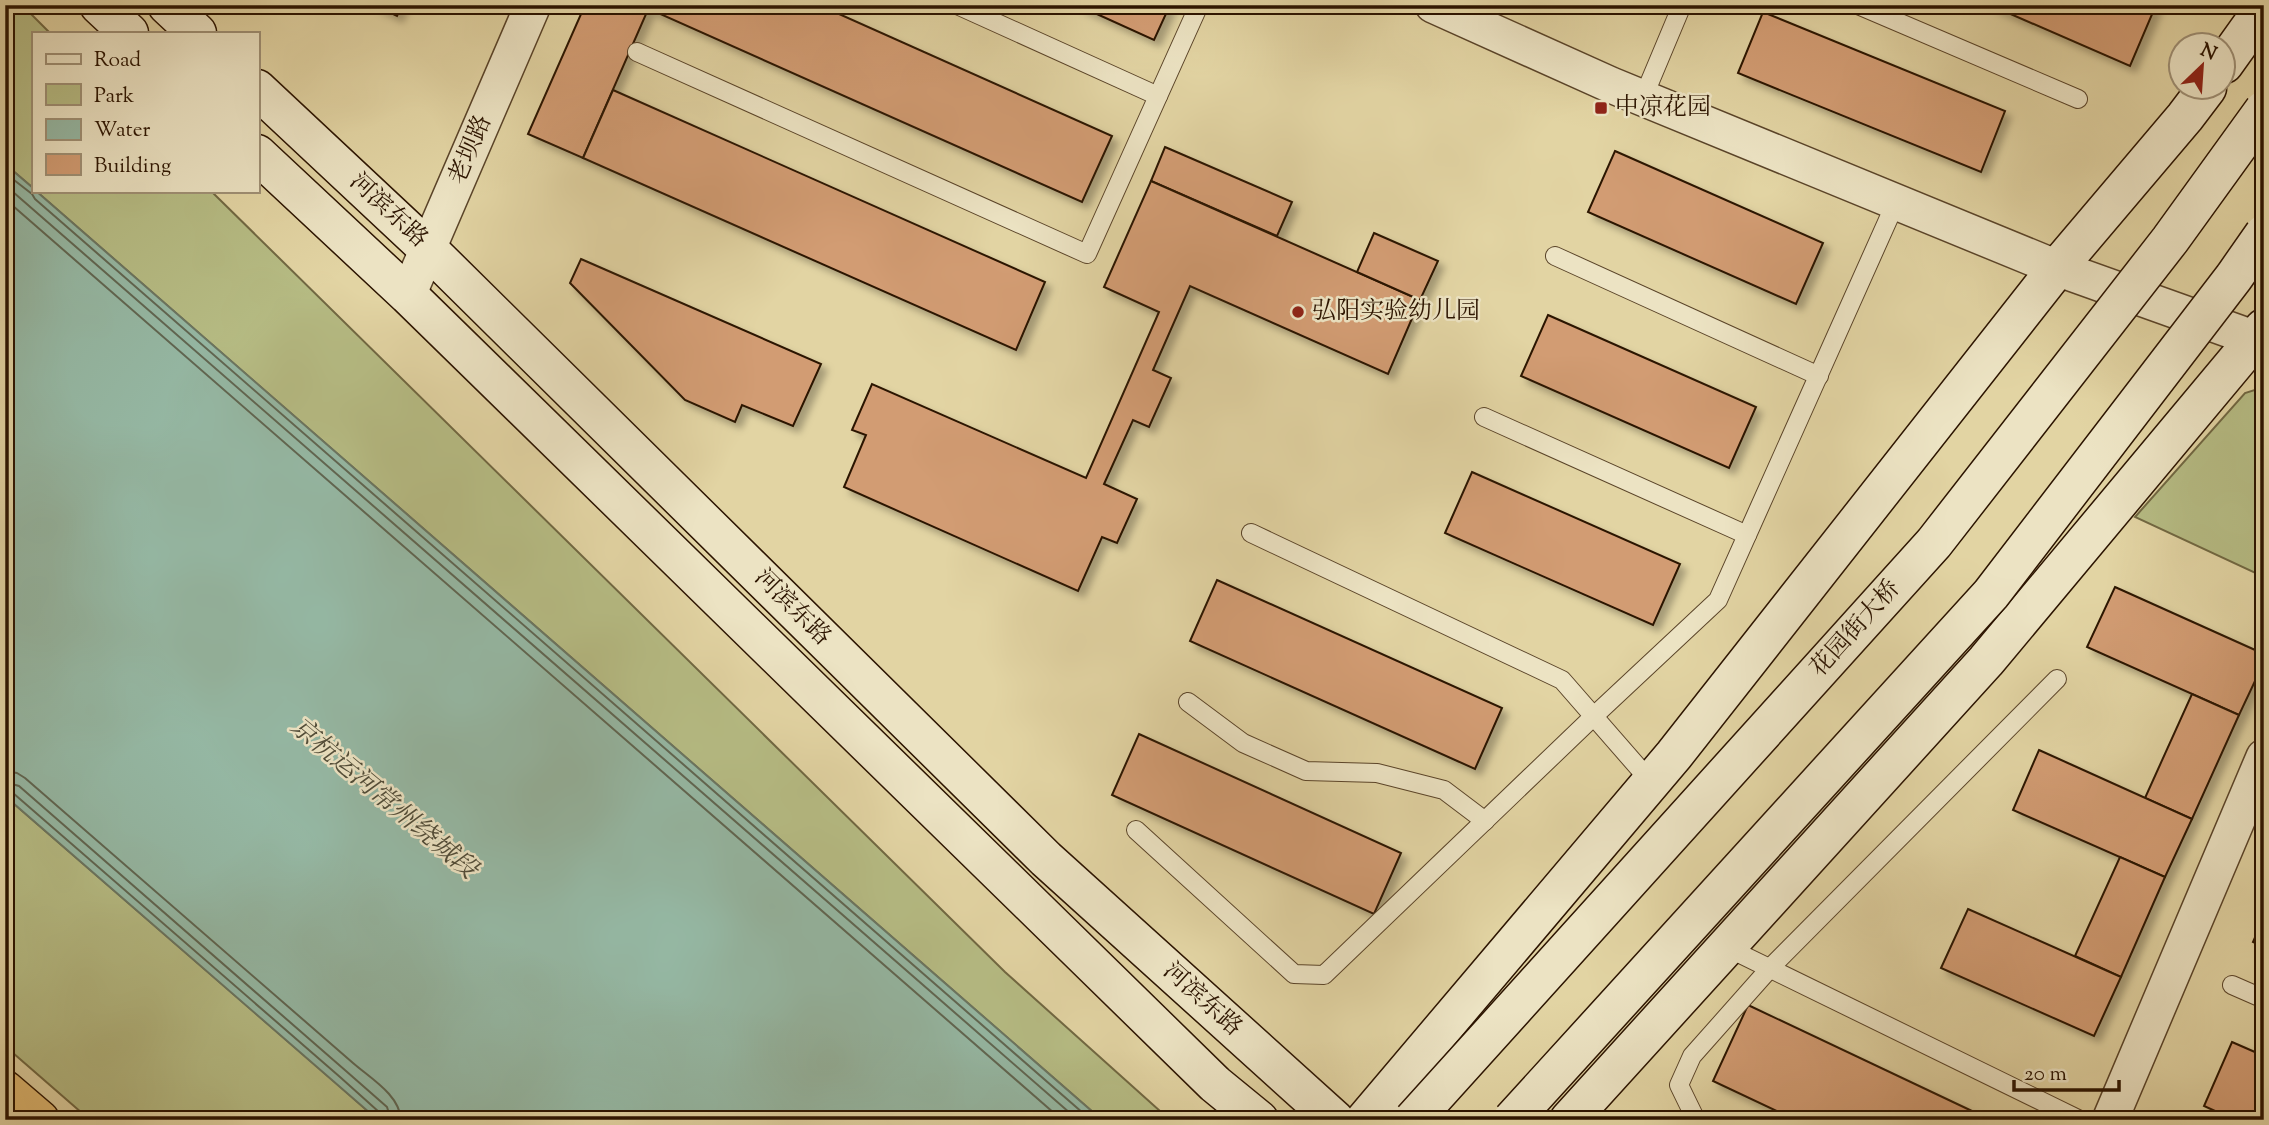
<svg xmlns="http://www.w3.org/2000/svg" width="2269" height="1125" viewBox="0 0 2269 1125" font-family="'Sorts Mill Goudy','Noto Serif SC',serif">
  <defs>
    <filter id="shadow"><feDropShadow dx="6" dy="6" stdDeviation="3.5" flood-color="#0004"/></filter>
  </defs>
  <rect width="100%" height="100%" fill="#e2d4a3"/>
  <filter id="stains"><feTurbulence type="fractalNoise" baseFrequency=".00286" numOctaves="4"/><feColorMatrix values="0 0 0 0 .2 0 0 0 0 .09 0 0 0 0 .02 0 0 0 .5 -.17"/></filter>
  <radialGradient id="worn" r=".72"><stop offset=".6" stop-color="#630" stop-opacity="0"/><stop offset="1" stop-color="#630" stop-opacity=".3"/></radialGradient>
  <g fill="#b6bc84" stroke="#716842" stroke-width="2">
    <path d="M5 5H22L50 33H33V188L5 164Z"/>
    <path d="M36 191H211L1005 972 1170 1120H1102Z"/>
    <path d="M2264 387V577L2135 517 2245 393Z"/>
    <path d="M5 796 336 1083 378 1120H90L5 1046Z"/>
  </g>
  <path fill="#95b8a4" stroke="#6b7662" stroke-width="2" d="M5 164 33 188V191H36L1102 1120H378L5 796Z"/>
  <g fill="none" stroke-linecap="round" stroke-linejoin="round">
    <g stroke="#606652" stroke-width="2">
      <path d="M5 173 32 194 35 199 1091 1120"/>
      <path d="M5 185 1078 1120"/>
      <path d="M5 199 1062 1120"/>
      <path d="M5 771 17 773 25 778 353 1063C370 1078 400 1095 401 1120"/>
      <path d="M5 782 19 786 346 1071 387 1107 391 1120"/>
      <path d="M5 791 13 793 340 1077 379 1112 382 1120"/>
    </g>
  </g>
  <g fill="#d29c73" stroke="#2c1400" stroke-width="2" filter="url(#shadow)">
    <path d="M374 5H402L397 16Z"/>
    <path d="M585 5H650L583 158 528 134Z"/>
    <path d="M650 5H819L1112 136 1082 202 649 9Z"/>
    <path d="M1077 5H1170L1154 40Z"/>
    <path d="M1990 5H2156L2130 66Z"/>
    <path d="M1763 12 2005 111 1981 172 1738 73Z"/>
    <path d="M613 90 1045 282 1016 350 583 158Z"/>
    <path d="M1165 147 1292 202 1277 236 1151 181Z"/>
    <path d="M1615 151 1823 243 1796 304 1588 212Z"/>
    <path d="M1151 181 1420 300 1388 374 1190 286 1153 370 1171 378 1149 427 1133 420 1104 484 1137 499 1117 543 1102 537 1078 591 844 487 866 435 852 430 872 384 1086 478 1159 312 1104 287Z"/>
    <path d="M1374 233 1438 261 1420 300 1357 272Z"/>
    <path d="M581 259 821 364 793 426 742 405 735 422 685 400 570 283Z"/>
    <path d="M1548 315 1756 407 1729 468 1521 376Z"/>
    <path d="M1472 472 1680 564 1653 625 1445 533Z"/>
    <path d="M1217 580 1502 708 1475 769 1190 641Z"/>
    <path d="M2115 587 2264 654V662L2239 715 2087 647Z"/>
    <path d="M2192 694 2239 715 2192 819 2145 798Z"/>
    <path d="M1139 734 1401 853 1374 914 1112 795Z"/>
    <path d="M2039 750 2192 819 2165 877 2013 810Z"/>
    <path d="M2120 857 2165 877 2121 977 2075 956Z"/>
    <path d="M1968 909 2121 977 2094 1036 1941 968Z"/>
    <path d="M2264 917V947L2253 942Z"/>
    <path d="M1748 1005 1991 1120H1796L1713 1081Z"/>
    <path d="M2232 1042 2264 1056V1120H2235L2204 1106Z"/>
  </g>
  <g fill="none" stroke-linecap="round" stroke-linejoin="round">
    <defs>
      <g id="lane">
        <path d="M957 5 1158 96"/>
        <path d="M1858 5 2078 99"/>
        <path d="M637 52 1087 254 1199 5"/>
        <path d="M1643 98 1682 5"/>
        <path d="M1555 256 1819 376"/>
        <path d="M1484 417 1747 535"/>
        <path d="M1251 533 1562 680 1651 782"/>
        <path d="M1188 702 1243 743 1306 771 1377 773 1444 790 1485 821"/>
        <path d="M1136 830 1294 974 1324 975 1594 716 1718 600 1896 202"/>
        <path d="M1726 947 2080 1120"/>
        <path d="M2232 985 2264 999"/>
        <path d="M1696 1120 1679 1085 1692 1056 1771 967 2057 679"/>
      </g>
      <g id="street">
        <path d="M1433 5 1611 85 2057 268 2264 342"/>
        <path d="M408 295 533 5"/>
        <path d="M2110 1120 2264 757"/>
      </g>
      <g id="secondary">
        <path d="M99 5 129 33"/>
        <path d="M167 5 197 33"/>
        <path d="M2224 64 2264 8"/>
        <path d="M257 89 428 249 1046 859 1335 1120"/>
        <path d="M257 154 408 295 1215 1084 1259 1120"/>
        <path d="M1365 1120 1674 755 2057 268 2185 117 2207 88"/>
        <path d="M1569 1120 1986 661 2264 328"/>
      </g>
      <path id="highway" d="M5 1090 40 1120"/>
    </defs>
    <use href="#lane" stroke="#5a4429" stroke-width="20"/>
    <use href="#street" stroke="#5a4429" stroke-width="38"/>
    <use href="#secondary" stroke="#2c1400" stroke-width="41"/>
    <use href="#highway" stroke="#2c1400" stroke-width="41"/>
    <use href="#lane" stroke="#ece3c3" stroke-width="18"/>
    <use href="#street" stroke="#ece3c3" stroke-width="35"/>
    <use href="#secondary" stroke="#ece3c3" stroke-width="38"/>
    <use href="#highway" stroke="#e1ba72" stroke-width="38"/>
    <defs>
      <g id="secondary-bridge">
        <path d="M1413 1120 1934 543 2170 240 2264 110"/>
        <path d="M1512 1120 1991 594 2234 277 2264 234"/>
      </g>
    </defs>
    <use href="#secondary-bridge" stroke="#2c1400" stroke-width="41" stroke-linecap="butt"/>
    <use href="#secondary-bridge" stroke="#ece3c3" stroke-width="38"/>
  </g>
  <g fill="#8f2418" stroke="#ece3c3" stroke-width="2.5">
    <rect x="1594" y="101" width="14" height="14" rx="3.5"/>
    <circle cx="1298" cy="312" r="7"/>
  </g>
  <g text-anchor="middle" dominant-baseline="central" stroke-width="5" stroke-linejoin="round" paint-order="stroke">
    <g font-size="24" fill="#2c1400" stroke="#ece3c3" text-anchor="start">
      <text x="1615" y="108">中凉花园</text>
      <text x="1312" y="312">弘阳实验幼儿园</text>
    </g>
    <g font-size="24" fill="#2c1400" stroke="#ece3c3">
      <text transform="translate(471 150) rotate(-67)">老坝路</text>
      <text transform="translate(388 211) rotate(43)">河滨东路</text>
      <text transform="translate(792 608) rotate(45)">河滨东路</text>
      <text transform="translate(1856 629) rotate(-48)">花园街大桥</text>
      <text transform="translate(1202 1000) rotate(42)">河滨东路</text>
    </g>
    <g font-size="26" font-style="italic" fill="#514d39" stroke="#ece3c3">
      <text transform="translate(383 799) rotate(40)">京杭运河常州绕城段</text>
    </g>
  </g>
  <rect width="2269" height="1125" fill="none" stroke="#e2d4a3" stroke-width="28"/>
  <rect x="7" y="7" width="2255" height="1111" fill="none" stroke="#2c1400" stroke-width="3.5"/>
  <rect x="14" y="14" width="2241" height="1097" fill="none" stroke="#2c1400" stroke-width="2"/>
  <rect x="32" y="32" width="228" height="161" fill="#ece3c3" stroke="#9f9075" stroke-width="2"/>
  <rect x="46" y="54" width="35" height="10" fill="#ece3c3" stroke="#9f9075" stroke-width="2"/>
  <text x="94" y="66" font-size="21" fill="#2c1400">Road</text>
  <rect x="46" y="84" width="35" height="21" fill="#b6bc84" stroke="#9f9075" stroke-width="2"/>
  <text x="94" y="102" font-size="21" fill="#2c1400">Park</text>
  <rect x="46" y="119" width="35" height="21" fill="#95b8a4" stroke="#9f9075" stroke-width="2"/>
  <text x="94" y="136" font-size="21" fill="#2c1400">Water</text>
  <rect x="46" y="154" width="35" height="21" fill="#d29c73" stroke="#9f9075" stroke-width="2"/>
  <text x="94" y="172" font-size="21" fill="#2c1400">Building</text>
  <g transform="translate(2202 66) rotate(25)"><circle r="33" fill="#ece3c3" stroke="#9f9075" stroke-width="2"/>
  <path d="M0-5L12 26L0 18L-12 26Z" fill="#8f2418"/>
  <text y="-10" font-size="19" font-weight="bold" text-anchor="middle" fill="#2c1400">N</text>
  </g>
  <path d="M2014 1080v10h105v-10" fill="none" stroke="#2c1400" stroke-width="3.5"/>
  <text x="2024" y="1080" font-size="21" fill="#2c1400" stroke="#ece3c3" stroke-width="5" paint-order="stroke">20 m</text>
  <rect width="100%" height="100%" filter="url(#stains)"/>
  <rect width="100%" height="100%" fill="url(#worn)"/>
</svg>
